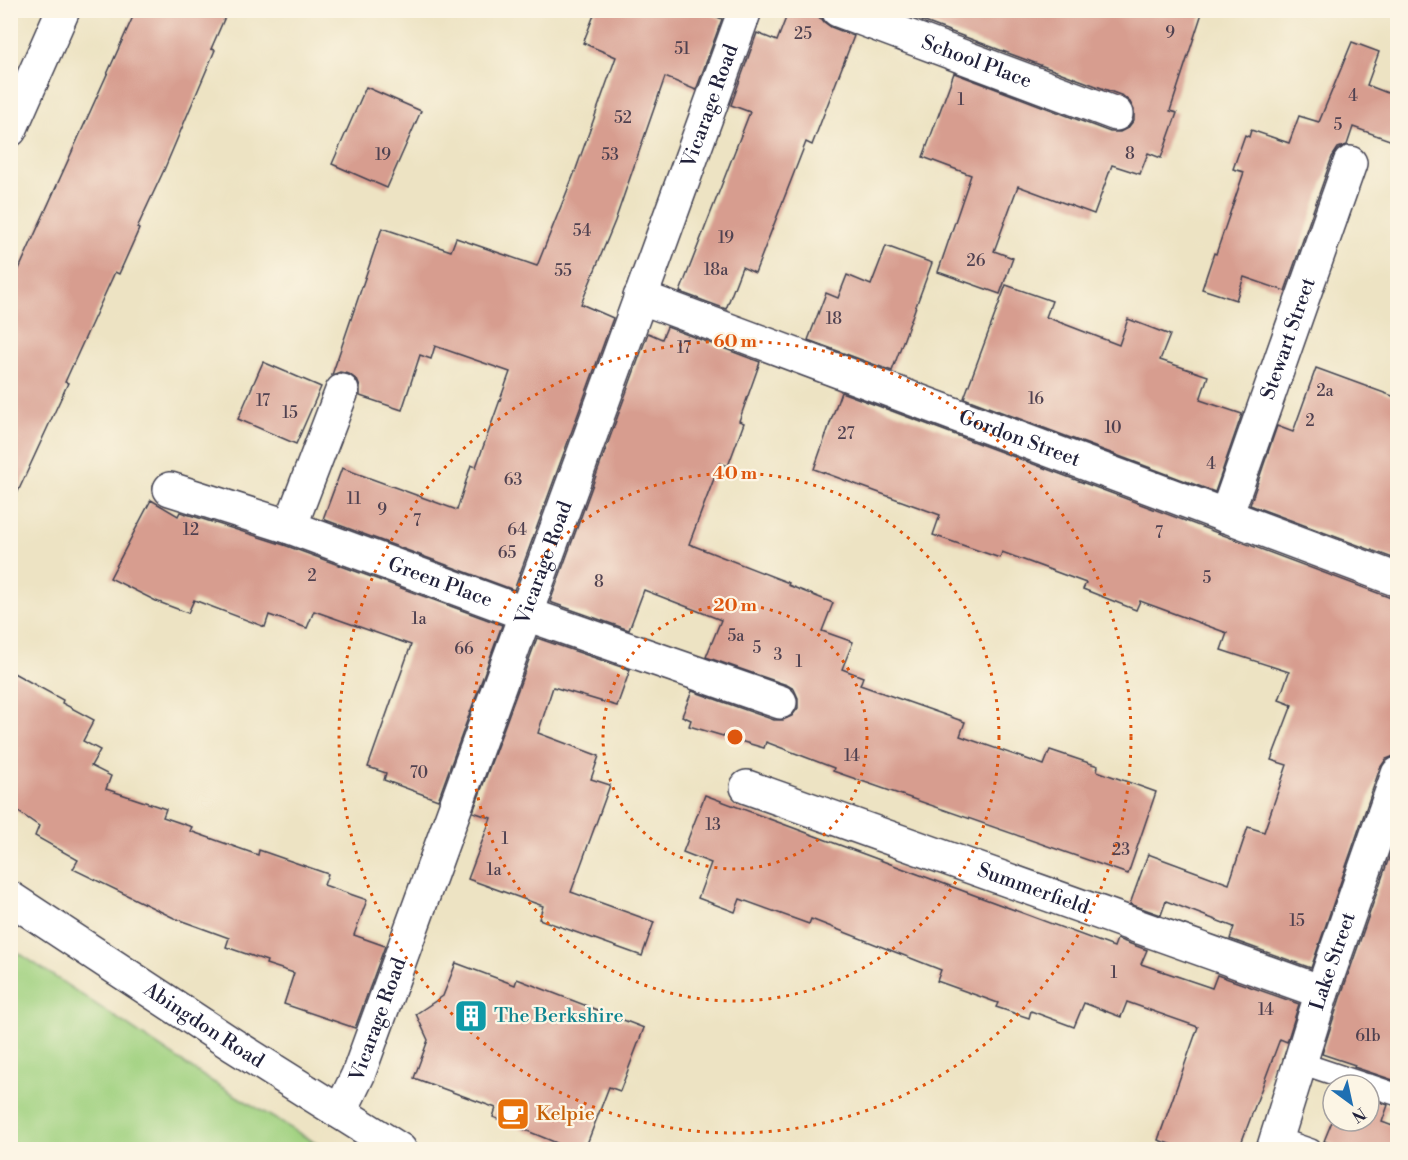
<svg xmlns="http://www.w3.org/2000/svg" width="1408" height="1160" viewBox="0 0 1408 1160" font-family="'Libre Bodoni',serif">
  <rect width="100%" height="100%" fill="#fcf5e5"/>
  <filter id="ink" filterUnits="userSpaceOnUse"><feTurbulence type="fractalNoise" baseFrequency=".0167" numOctaves="2"/><feDisplacementMap in="SourceGraphic" scale="12" xChannelSelector="R" yChannelSelector="G"/><feConvolveMatrix kernelMatrix="1 2 1 2 8 2 1 2 1" color-interpolation-filters="sRGB"/></filter>
  <filter id="wash" filterUnits="userSpaceOnUse"><feTurbulence type="fractalNoise" baseFrequency=".008" numOctaves="4" result="noise"/><feDisplacementMap in="SourceGraphic" scale="24" xChannelSelector="R" yChannelSelector="G"/><feGaussianBlur stdDeviation="1.35" result="paint"/><feColorMatrix in="noise" values="0 0 0 0 0 0 0 0 0 0 0 0 0 0 0 0 0 1.4 0 .05"/><feComposite in="paint" operator="in"/></filter>
  <g filter="url(#wash)">
    <rect width="100%" height="100%" fill="#ede3c3"/>
    <path fill="#a0d180" stroke="#617a5e" stroke-width="1.5" d="M10 947 208 1079 326 1149H11Z"/>
    <g id="blocks">
      <g fill="#d79d8f">
        <path d="M136 10H228L211 49 215 50 164 170 137 228 139 229 119 274 115 272 65 382 68 383 10 509V289Z"/>
        <path d="M596 10H702L722 19 696 90 665 77 615 221 581 304 613 318 514 590 323 519 342 468 457 510 471 465 476 467 510 372 435 346 431 359 420 355 402 410 360 396V387L357 380 349 374 340 372 332 375 382 228 451 251 456 238 537 266 576 169 616 57 583 43Z"/>
        <path d="M789 10H800L822 19 824 22 831 27 854 36 812 145 806 142 755 273 742 267 726 309 680 292 750 112 731 105 757 33 777 41Z"/>
        <path d="M893 10H1203L1170 111 1177 113 1161 158 1148 153 1140 174 1112 165 1094 214 1018 186 994 251 1013 258 1000 294 938 272 971 175 923 157 954 73 1110 132H1120L1128 128 1134 120V110L1130 102 1123 96Z"/>
        <path d="M1352 42 1379 52 1367 85 1398 97V143L1353 127 1347 145 1338 148 1332 157 1285 291 1244 277 1236 300 1202 289 1214 253 1216 254 1244 172 1233 169 1245 135 1249 137 1251 130 1289 143 1299 116 1319 122Z"/>
        <path d="M366 87 421 111 387 188 332 164Z"/>
        <path d="M886 246 932 263 892 371 808 340 826 293 838 298 847 275 871 285Z"/>
        <path d="M1006 285 1052 301 1046 317 1119 345 1128 319 1170 335 1160 360 1208 376 1200 400 1242 414 1215 492 964 398Z"/>
        <path d="M667 327 760 362 739 421 744 423 728 466 720 463 689 544 789 583 788 585 833 603 822 631 853 642 842 669 863 677 860 685 965 722 960 736 1044 765 1050 750 1098 766 1097 771 1156 792 1128 874 833 771 834 768 766 742 764 748 689 726 691 720 682 716 692 691 774 720H783L792 716 798 708V698L794 689 787 685 706 657 721 620 644 590 629 630 550 602 648 333 662 339Z"/>
        <path d="M263 362 321 387 296 444 238 419Z"/>
        <path d="M1316 368 1398 398V560L1250 505 1277 426 1293 432Z"/>
        <path d="M841 392 1391 598H1398V756H1394L1386 759 1380 768 1311 968 1230 939 1234 927 1166 901 1161 915 1130 904 1148 854 1229 884 1248 827 1264 832 1287 765 1271 760 1292 705 1279 700 1289 672 1221 650 1227 633 1140 601 1136 610 1083 589 1086 583 1002 552 1000 558 933 535 940 515 814 469Z"/>
        <path d="M151 500 178 516 180 512 284 545 502 625 438 800 384 780 386 773 368 767 411 645 314 611 307 628 269 615 265 627 194 600 188 613 156 601 110 578Z"/>
        <path d="M537 638 630 670 617 706 553 687 538 733 599 756 591 779 610 785 571 892 654 922 642 956 539 919 543 906 468 879 491 818 473 812Z"/>
        <path d="M10 671 63 700 62 703 94 720 83 741 100 750 91 766 111 776 106 789 166 809 163 817 192 827 190 831 258 855 259 850 328 874 324 885 367 900 354 935 385 946 355 1028 284 1004 294 973 266 964 267 961 226 947 229 938 174 918 73 869 78 860 35 836 39 826 10 806Z"/>
        <path d="M705 795 1114 947 1117 939 1147 950 1141 964 1212 988 1217 975 1299 1004 1287 1042 1280 1039 1239 1149H1184L1158 1140 1198 1027 1127 1002 1121 1017 1084 1003 1074 1027 1031 1011 1029 1018 996 1007 998 1003 937 981 941 970 811 919 809 924 740 899 735 912 698 898 711 863 683 852Z"/>
        <path d="M1398 832V1078L1396 1081 1354 1067 1355 1065 1322 1054 1340 998Z"/>
        <path d="M456 963 515 985 517 979 644 1028 620 1091 609 1087 585 1149H570L552 1141 493 1117 496 1108 414 1078 428 1040 416 1014 443 996Z"/>
        <path d="M1369 1098 1388 1105 1382 1122 1398 1128V1149H1344L1324 1141 1333 1119V1121H1369Z"/>
      </g>
    </g>
  </g>
  <g filter="url(#ink)">
    <use href="#blocks" fill-opacity="0" stroke="#403f4f" stroke-width="1.5"/>
    <g fill="none" stroke-linecap="round" stroke-linejoin="round">
      <defs>
        <g id="lane">
          <path d="M1301 1063 1367 1085"/>
          <path d="M1369 1085 1398 1095"/>
          <path d="M1277 1138 1311 1150"/>
        </g>
        <g id="street">
          <path id="s1" d="M838 10 1116 114"/>
          <path d="M10 130 63 10"/>
          <path id="s2" d="M640 297 1398 580"/>
          <path id="s3" d="M170 489 290 527 526 614 780 702"/>
          <path id="s4" d="M1226 516 1350 163"/>
          <path d="M290 527 342 391"/>
          <path id="s5" d="M747 787 1322 992"/>
          <path id="s6" d="M340 1112 358 1075 745 10"/>
          <path id="s7" d="M1273 1150 1322 992 1398 774"/>
        </g>
        <g id="primary">
          <path id="s8" d="M10 898 233 1045 400 1150"/>
        </g>
      </defs>
      <use href="#lane" stroke="#403f4f" stroke-width="24"/>
      <use href="#street" stroke="#403f4f" stroke-width="36"/>
      <use href="#primary" stroke="#403f4f" stroke-width="36"/>
      <use href="#lane" stroke="#fff" stroke-width="21"/>
      <use href="#street" stroke="#fff" stroke-width="33"/>
      <use href="#primary" stroke="#fff" stroke-width="33"/>
    </g>
  </g>
  <g fill="none" stroke="#de560e" stroke-width="3" stroke-dasharray="3 6">
    <circle cx="735" cy="737" r="132"/>
    <circle cx="735" cy="737" r="264"/>
    <circle cx="735" cy="737" r="396"/>
  </g>
  <defs>
    <symbol id="building-square" viewBox="-11 -11 22 22"><rect x="-9" y="-9" width="18" height="18" rx="4" fill="#0f9aa8" stroke="#fcf5e5"/><path d="M-4-6H4V6H1V3H-1V6H-4ZM-2.5-4.3h1.7v1.8h-1.7ZM.8-4.3h1.7v1.8H.8ZM-2.5-1h1.7V.8h-1.7ZM.8-1h1.7V.8H.8Z" fill="#fff"/></symbol>
    <symbol id="cafe-square" viewBox="-11 -11 22 22"><rect x="-9" y="-9" width="18" height="18" rx="4" fill="#e8710a" stroke="#fcf5e5"/><path d="M-5.5-4.5H6V0H3Q3 3.5 0 3.5H-2.5Q-5.5 3.5-5.5 0ZM3-3.2v2h1.7v-2ZM-6 4.5H4V6H-6Z" fill="#fff"/></symbol>
  </defs>
  <g fill-rule="evenodd">
    <use href="#building-square" x="452" y="997" width="38" height="38"/>
    <use href="#cafe-square" x="494" y="1095" width="38" height="38"/>
  </g>
  <g text-anchor="middle" dominant-baseline="central" stroke-width="4.5" stroke-linejoin="round" paint-order="stroke">
    <g font-size="16" fill="#4f4150">
      <text x="1170" y="33">9</text>
      <text x="803" y="34">25</text>
      <text x="682" y="49">51</text>
      <text x="1353" y="96">4</text>
      <text x="961" y="100">1</text>
      <text x="623" y="118">52</text>
      <text x="1338" y="125">5</text>
      <text x="1130" y="154">8</text>
      <text x="383" y="155">19</text>
      <text x="610" y="155">53</text>
      <text x="582" y="231">54</text>
      <text x="726" y="238">19</text>
      <text x="976" y="261">26</text>
      <text x="716" y="270">18a</text>
      <text x="563" y="271">55</text>
      <text x="834" y="319">18</text>
      <text x="684" y="348">17</text>
      <text x="1325" y="391">2a</text>
      <text x="1036" y="399">16</text>
      <text x="263" y="401">17</text>
      <text x="290" y="413">15</text>
      <text x="1310" y="421">2</text>
      <text x="1113" y="428">10</text>
      <text x="846" y="434">27</text>
      <text x="1211" y="464">4</text>
      <text x="513" y="480">63</text>
      <text x="354" y="499">11</text>
      <text x="382" y="510">9</text>
      <text x="417" y="521">7</text>
      <text x="191" y="530">12</text>
      <text x="517" y="530">64</text>
      <text x="1159" y="533">7</text>
      <text x="507" y="553">65</text>
      <text x="312" y="576">2</text>
      <text x="1207" y="578">5</text>
      <text x="599" y="582">8</text>
      <text x="419" y="619">1a</text>
      <text x="736" y="636">5a</text>
      <text x="757" y="648">5</text>
      <text x="464" y="649">66</text>
      <text x="778" y="655">3</text>
      <text x="799" y="662">1</text>
      <text x="852" y="756">14</text>
      <text x="419" y="773">70</text>
      <text x="713" y="825">13</text>
      <text x="505" y="839">1</text>
      <text x="1121" y="850">23</text>
      <text x="494" y="870">1a</text>
      <text x="1297" y="921">15</text>
      <text x="1114" y="973">1</text>
      <text x="1266" y="1010">14</text>
      <text x="1368" y="1036">61b</text>
    </g>
    <g font-size="20" fill="#22223b" stroke="#fcf5e5">
      <text stroke="none"><textPath href="#s1" startOffset="148">School Place</textPath></text>
      <text stroke="none"><textPath href="#s6" startOffset="1072">Vicarage Road</textPath></text>
      <text stroke="none"><textPath href="#s4" startOffset="188">Stewart Street</textPath></text>
      <text stroke="none"><textPath href="#s2" startOffset="405">Gordon Street</textPath></text>
      <text stroke="none"><textPath href="#s6" startOffset="586">Vicarage Road</textPath></text>
      <text stroke="none"><textPath href="#s3" startOffset="286">Green Place</textPath></text>
      <text stroke="none"><textPath href="#s5" startOffset="304">Summerfield</textPath></text>
      <text stroke="none"><textPath href="#s7" startOffset="198">Lake Street</textPath></text>
      <text stroke="none"><textPath href="#s6" startOffset="100">Vicarage Road</textPath></text>
      <text stroke="none"><textPath href="#s8" startOffset="232">Abingdon Road</textPath></text>
    </g>
    <g font-size="20" fill="#0d838f" stroke="#fcf5e5" text-anchor="start">
      <text x="494" y="1016">The Berkshire</text>
    </g>
    <g font-size="20" fill="#c56008" stroke="#fcf5e5" text-anchor="start">
      <text x="536" y="1114">Kelpie</text>
    </g>
  </g>
  <circle cx="735" cy="737" r="9" fill="#de560e" stroke="#fcf5e5" stroke-width="3"/>
  <g font-size="18" text-anchor="middle" font-weight="bold" fill="#de560e" stroke="#fcf5e5" stroke-width="4.5" stroke-linejoin="round" paint-order="stroke">
    <text x="735" y="347">60 m</text>
    <text x="735" y="479">40 m</text>
    <text x="735" y="611">20 m</text>
  </g>
  <rect width="1408" height="1160" fill="none" stroke="#fcf5e5" stroke-width="36"/>
  <g transform="translate(1351 1103) rotate(147)"><circle r="28" fill="#fcf5e5" stroke="#a5a1a1" stroke-width="1.5"/>
  <path d="M0-4.5L10 22L0 15L-10 22Z" fill="#1f6fb2"/>
  <text y="-9" font-size="16" font-weight="bold" text-anchor="middle" fill="#22223b">N</text>
  </g>
</svg>
